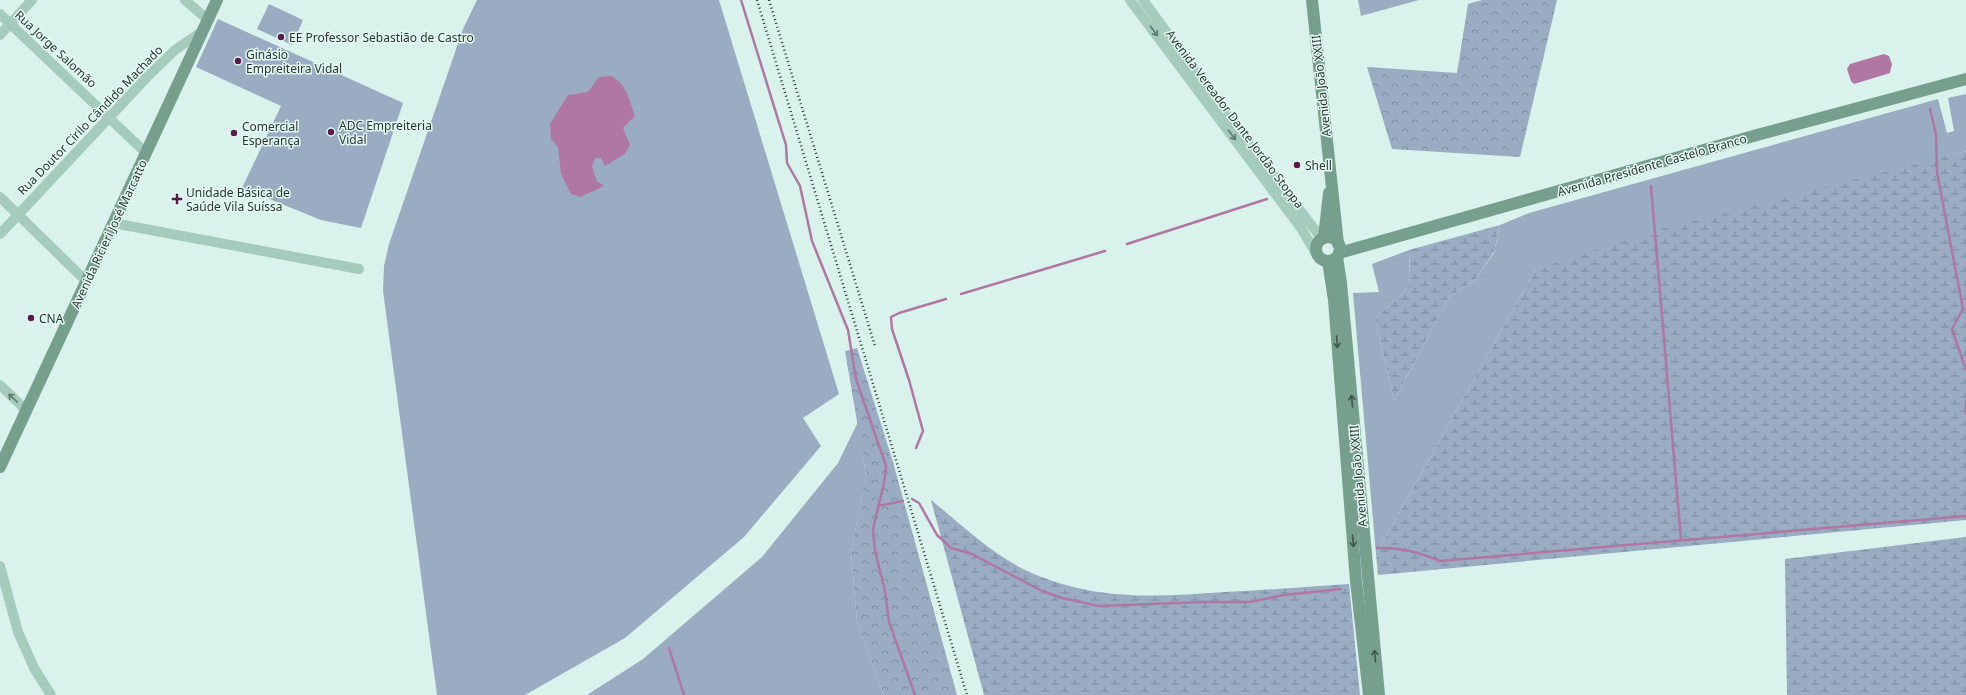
<svg xmlns="http://www.w3.org/2000/svg" width="1966" height="695" viewBox="0 0 1966 695" font-family="'Noto Sans',sans-serif">
  <defs>
    <pattern id="forest-crowns" width="20" height="18" patternUnits="userSpaceOnUse"><rect width="20" height="18" fill="#99acc2"/><path d="M2 6a3 3 0 1 1 6 0M12 15a3 3 0 1 1 6 0" fill="none" stroke="#7d8d9e"/></pattern>
    <pattern id="wetland-marsh" width="20" height="14" patternUnits="userSpaceOnUse"><rect width="20" height="14" fill="#99acc2"/><path d="M1 5h8M5 5V1M11 12h8M15 12V8" fill="none" stroke="#7d8d9e"/></pattern>
  </defs>
  <rect width="100%" height="100%" fill="#d9f2eb"/>
  <g fill="#99acc2">
    <path d="M477 0H719L839 394 803 418 821 446 744 537 625 638 525 695H437L383 291 384 266 389 244 463 29Z"/>
    <path d="M1358 0H1419L1361 16Z"/>
    <path d="M269 4 303 20 292 45 257 29Z"/>
    <path d="M218 19 403 103 361 228 321 220 242 188 281 106 196 67Z"/>
    <path d="M1966 94V151L1536 269 1376 554 1353 293 1379 292 1372 264 1409 250 1410 279 1405 291 1375 319 1394 401 1449 297 1475 280 1494 253 1500 225 1529 213 1938 99 1947 133 1954 131 1948 98Z"/>
    <path d="M858 422 866 475 851 552 857 622 884 695H587L643 659 762 557 838 463Z"/>
  </g>
  <g fill="url(#forest-crowns)">
    <path d="M1482 0H1557L1520 157 1392 149 1367 67 1457 73 1468 4Z"/>
    <path d="M857 348 893 462 957 695H884L857 622 851 552 866 474 845 351Z"/>
  </g>
  <g fill="url(#wetland-marsh)">
    <path d="M1966 151V520L1378 575 1376 554 1536 269 1658 230Z"/>
    <path d="M1500 225 1494 252 1475 280 1449 297 1394 401 1375 319 1405 291 1410 279 1409 250Z"/>
    <path d="M931 500C962 525 997 559 1034 574 1099 601 1157 597 1225 592 1266 590 1308 587 1349 584L1360 695H984Z"/>
    <path d="M1966 537V695H1787L1785 559Z"/>
  </g>
  <g fill="#b177a3">
    <path d="M1884 54 1889 56 1892 64 1890 73 1854 84 1851 81 1847 69 1850 64Z"/>
    <path d="M611 76C626 83 630 101 635 116L623 128 630 145 625 154 605 166 601 158H595L592 166 597 182 604 185C597 191 589 192 581 197L571 194 561 174 558 147 551 139 550 124 568 95 588 92 599 77Z"/>
  </g>
  <g fill="none" stroke-linecap="round" stroke-linejoin="round">
    <g stroke="#b177a3" stroke-width="2.5">
      <path d="M741 0 786 145 787 163 800 186 812 241 848 330 856 379 886 466 884 483 873 529 875 551 885 591 889 622 915 695"/>
      <path d="M1930 109 1936 134 1937 172 1963 309 1952 329 1966 370"/>
      <path d="M1651 186 1681 540"/>
      <path d="M1127 244 1267 199"/>
      <path d="M961 294 1105 251"/>
      <path d="M1966 401V413"/>
      <path d="M916 448 923 431 909 380 892 329 891 317 899 313 946 299"/>
      <path d="M912 499 919 503 937 535 951 548 972 554 1042 591 1062 598 1099 606 1206 602H1250L1284 595 1341 589"/>
      <path d="M878 506 903 501"/>
      <path d="M1377 548C1402 547 1417 552 1440 561L1966 516"/>
      <path d="M669 648 684 695"/>
    </g>
    <g stroke="#a5cbbd" stroke-width="10">
      <path d="M185 0 208 20"/>
      <path d="M1130 0 1301 228 1317 255"/>
      <path d="M1143 0 1236 127 1322 239"/>
      <path d="M0 14 146 153"/>
      <path d="M0 35 32 0"/>
      <path d="M0 197 87 282"/>
      <path d="M113 223 359 269"/>
      <path d="M0 234 147 77 175 50 204 30"/>
      <path d="M0 385 27 411"/>
      <path d="M0 566 18 632 34 668 51 695"/>
    </g>
    <g stroke="#769f8d" stroke-width="12">
      <path d="M1312 0 1338 244"/>
      <circle cx="1328" cy="249" r="12"/>
      <path d="M1324 238 1329 193"/>
      <path d="M1339 253 1757 135 1966 79"/>
      <path d="M1337 257 1341 283 1379 695"/>
      <path d="M1328 261 1334 300 1356 581 1369 695"/>
      <path d="M0 467 217 0"/>
    </g>
    <g stroke="#27362e" stroke-width="2.5" stroke-dasharray="1 3" stroke-linecap="butt">
      <path d="M757 0 967 695"/>
      <path d="M769 0 875 346"/>
    </g>
  </g>
  <defs><path id="oneway-shaft" d="M-6 0H5M1.5-3L5.5 0L1.5 3" fill="none" stroke-width="1.6" stroke-linecap="round" stroke-linejoin="round"/></defs>
  <g stroke="#60796e">
    <use href="#oneway-shaft" transform="translate(1154 31) rotate(53)"/>
    <use href="#oneway-shaft" transform="translate(1232 135) rotate(53)"/>
    <use href="#oneway-shaft" transform="translate(13 398) rotate(-136)"/>
  </g>
  <g stroke="#3f564a">
    <use href="#oneway-shaft" transform="translate(1337 342) rotate(86)"/>
    <use href="#oneway-shaft" transform="translate(1352 401) rotate(-95)"/>
    <use href="#oneway-shaft" transform="translate(1353 541) rotate(85)"/>
    <use href="#oneway-shaft" transform="translate(1375 656) rotate(-95)"/>
  </g>
  <g fill="#591b49" stroke="#e6faf5" stroke-width="1.5">
    <circle cx="281" cy="37" r="4"/>
    <circle cx="238" cy="61" r="4"/>
    <circle cx="331" cy="132" r="4"/>
    <circle cx="234" cy="133" r="4"/>
    <circle cx="1297" cy="165" r="4"/>
    <path d="M175 193h4v4h4v4h-4v4h-4v-4h-4v-4h4z"/>
    <circle cx="31" cy="318" r="4"/>
  </g>
  <g text-anchor="middle" dominant-baseline="central" stroke-width="3" stroke-linejoin="round" paint-order="stroke">
    <g font-size="12" fill="#27362e" stroke="#e6faf5" text-anchor="start">
      <text x="289" y="37">EE Professor Sebastião de Castro</text>
      <text x="246" y="54">Ginásio<tspan x="246" dy="14">Empreiteira Vidal</tspan></text>
      <text x="339" y="125">ADC Empreiteria<tspan x="339" dy="14">Vidal</tspan></text>
      <text x="242" y="126">Comercial<tspan x="242" dy="14">Esperança</tspan></text>
      <text x="1305" y="165">Shell</text>
      <text x="186" y="192">Unidade Básica de<tspan x="186" dy="14">Saúde Vila Suíssa</tspan></text>
      <text x="39" y="318">CNA</text>
    </g>
    <g font-size="12" fill="#27362e" stroke="#e6faf5">
      <text transform="translate(56 49) rotate(43)">Rua Jorge Salomão</text>
      <text transform="translate(1321 86) rotate(-96)">Avenida João XXIII</text>
      <text transform="translate(1235 119) rotate(53)">Avenida Vereador Dante Jordão Stoppa</text>
      <text transform="translate(90 120) rotate(-46)">Rua Doutor Cirilo Cândido Machado</text>
      <text transform="translate(1652 165) rotate(-16)">Avenida Presidente Castelo Branco</text>
      <text transform="translate(109 234) rotate(-65)">Avenida Ricieri José Marcatto</text>
      <text transform="translate(1358 476) rotate(-95)">Avenida João XXIII</text>
    </g>
  </g>
</svg>
